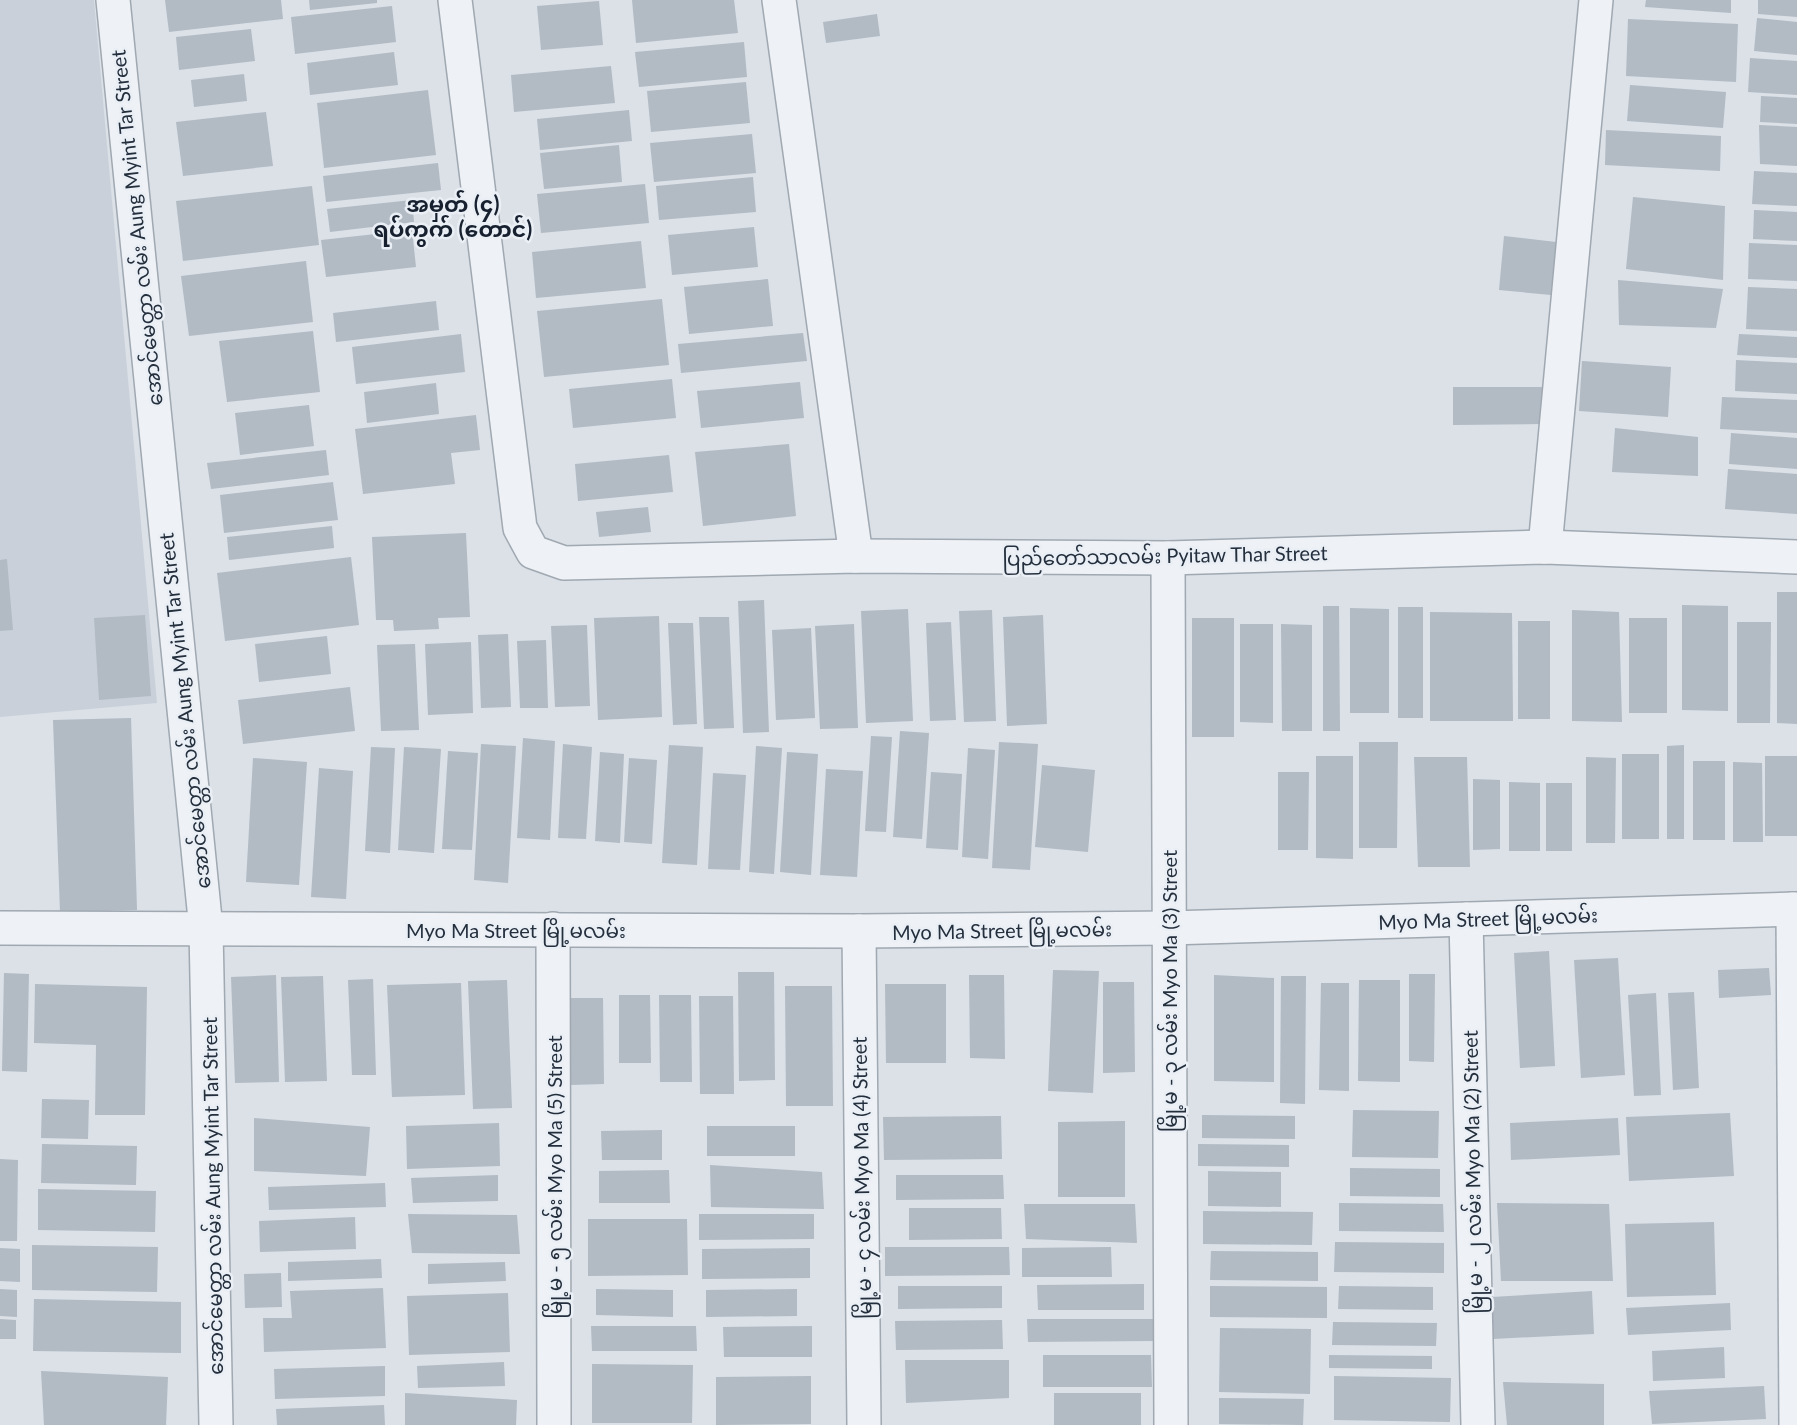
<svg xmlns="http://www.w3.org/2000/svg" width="1797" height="1425" viewBox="0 0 1797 1425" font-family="Lato,'Noto Sans Myanmar',sans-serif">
  <rect width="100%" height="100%" fill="#dbe1e7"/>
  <path fill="#c9d0d9" d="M0 0H94L157 703 0 717Z"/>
  <g fill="#b2bac4">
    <path d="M165 0H281L283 19 169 32Z"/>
    <path d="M309 0H377V3L310 10Z"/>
    <path d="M632 0H734L738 33 636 43Z"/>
    <path d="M1646 0H1731V13L1645 7Z"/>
    <path d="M1758 0H1797V17L1758 14Z"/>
    <path d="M599 1 603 45 541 50 537 6Z"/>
    <path d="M392 6 396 42 295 54 291 17Z"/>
    <path d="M877 14 880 36 826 43 823 22Z"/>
    <path d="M1757 18 1797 22V55L1754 51Z"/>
    <path d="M1628 19 1738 24 1736 82 1626 76Z"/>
    <path d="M251 29 255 61 179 70 176 37Z"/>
    <path d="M744 42 747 77 639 87 635 52Z"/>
    <path d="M394 52 398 85 310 95 307 63Z"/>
    <path d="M1750 58 1797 61V95L1748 92Z"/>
    <path d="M611 66 615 103 514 112 511 75Z"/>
    <path d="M244 74 247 101 194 107 191 80Z"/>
    <path d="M746 82 750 123 651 132 647 91Z"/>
    <path d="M1630 85 1726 92 1723 128 1627 121Z"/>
    <path d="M428 90 436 155 324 168 317 103Z"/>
    <path d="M1761 96 1797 98V124L1760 122Z"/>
    <path d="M629 110 632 141 540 150 537 119Z"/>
    <path d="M266 112 273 166 183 176 176 122Z"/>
    <path d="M1759 125 1797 127V166L1760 164Z"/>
    <path d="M1606 130 1721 136 1720 171 1605 165Z"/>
    <path d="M752 134 756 173 654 182 650 143Z"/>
    <path d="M619 145 622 182 544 189 540 153Z"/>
    <path d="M438 163 441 190 326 202 323 176Z"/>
    <path d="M1754 171 1797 173V206L1752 204Z"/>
    <path d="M753 177 756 212 659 220 656 186Z"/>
    <path d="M645 184 649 223 541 233 537 194Z"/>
    <path d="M312 186 319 245 183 261 176 201Z"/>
    <path d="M1633 197 1725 206 1723 280 1626 269Z"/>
    <path d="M412 200 414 222 330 232 327 209Z"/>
    <path d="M1754 210 1797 212V241L1753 239Z"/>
    <path d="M754 227 758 267 672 275 668 235Z"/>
    <path d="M412 230 416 267 326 277 321 240Z"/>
    <path d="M1504 236 1556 242 1551 295 1499 290Z"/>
    <path d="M641 241 646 288 536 298 532 252Z"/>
    <path d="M1749 243 1797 245V281L1748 279Z"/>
    <path d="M306 261 313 322 189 336 181 276Z"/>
    <path d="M768 279 773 326 689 334 684 287Z"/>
    <path d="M1618 280 1723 289 1716 328 1619 325Z"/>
    <path d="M1748 287 1797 289V331L1746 329Z"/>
    <path d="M662 299 669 365 544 377 537 311Z"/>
    <path d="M436 301 439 330 336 342 333 313Z"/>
    <path d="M313 331 320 392 227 402 219 341Z"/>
    <path d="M803 333 807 361 681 373 678 344Z"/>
    <path d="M461 334 465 372 356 384 352 347Z"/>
    <path d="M1739 334 1797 337V358L1737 355Z"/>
    <path d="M1736 360 1797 363V394L1735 391Z"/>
    <path d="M1582 361 1671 367 1668 417 1579 411Z"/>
    <path d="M672 379 676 418 573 428 569 389Z"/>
    <path d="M800 382 804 418 701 428 697 391Z"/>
    <path d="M436 383 439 414 367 423 364 392Z"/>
    <path d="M1453 387H1543V424L1453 425Z"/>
    <path d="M1722 397 1797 400V433L1720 429Z"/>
    <path d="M309 405 314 446 240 455 235 413Z"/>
    <path d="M476 415 480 450 451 453 455 484 363 494 355 429Z"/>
    <path d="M1615 428 1698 437V476L1612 472Z"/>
    <path d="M1731 433 1797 438V469L1729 464Z"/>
    <path d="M789 444 796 516 703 526 695 452Z"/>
    <path d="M326 450 329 475 211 489 207 463Z"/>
    <path d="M669 455 673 492 578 501 575 464Z"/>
    <path d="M1728 469 1797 474V514L1725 509Z"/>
    <path d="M333 482 338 520 224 533 220 495Z"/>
    <path d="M648 507 651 532 599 537 596 512Z"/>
    <path d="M332 526 334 548 229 560 227 537Z"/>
    <path d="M466 533 470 617 438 618 439 629 394 631 393 620H376L372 537Z"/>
    <path d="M351 557 359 625 225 641 217 573Z"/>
    <path d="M7 559 13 630 0 631V560Z"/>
    <path d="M1777 592H1797V724L1777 723Z"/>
    <path d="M764 600 769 732 743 733 738 601Z"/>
    <path d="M1682 605 1728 606V711L1682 710Z"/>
    <path d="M1323 606H1339L1340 731H1323Z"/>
    <rect x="1398" y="607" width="25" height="111"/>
    <path d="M1350 608 1389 609V713H1350Z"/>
    <path d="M908 609 913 721 866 723 861 611Z"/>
    <path d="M992 610 996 721 964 722 959 611Z"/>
    <path d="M1572 610 1619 612 1622 722 1572 721Z"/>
    <path d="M1430 612 1512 613 1513 721H1430Z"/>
    <path d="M145 615 151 696 99 700 94 618Z"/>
    <path d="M1043 615 1047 724 1007 726 1003 617Z"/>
    <path d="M659 616 662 717 598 720 594 618Z"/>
    <path d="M699 617H729L734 728 704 729Z"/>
    <rect x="1192" y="618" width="42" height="119"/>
    <rect x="1629" y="618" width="38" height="95"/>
    <rect x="1518" y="621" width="32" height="98"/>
    <path d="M951 622 956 720 930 721 926 623Z"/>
    <path d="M1737 622H1771L1770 723H1737Z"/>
    <path d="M668 623H693L697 724 673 725Z"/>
    <path d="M854 624 858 728 820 729 815 626Z"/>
    <path d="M1240 624H1273V723L1240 722Z"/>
    <path d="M1281 624 1312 625V731H1282Z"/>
    <path d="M587 625 590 706 555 707 551 626Z"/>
    <path d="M811 628 815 718 776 720 772 630Z"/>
    <path d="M508 634 511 707 481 708 478 635Z"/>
    <path d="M327 636 331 674 259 682 255 644Z"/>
    <path d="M546 640 548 708H520L517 641Z"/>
    <path d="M471 642 473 713 428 715 425 644Z"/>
    <path d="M415 644 419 730 381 731 377 645Z"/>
    <path d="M350 687 355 731 243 744 238 700Z"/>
    <path d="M131 718 137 910 60 912 53 720Z"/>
    <path d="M900 731 929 733 922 839 893 837Z"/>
    <path d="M871 736 892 737 886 832 865 831Z"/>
    <path d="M523 738 555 741 550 840 517 838Z"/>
    <path d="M999 742 1038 744 1030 870 992 868Z"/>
    <path d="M1359 742H1398L1397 848H1359Z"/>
    <path d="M481 744 516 746 508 883 474 880Z"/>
    <path d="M563 744 592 747 586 839 558 838Z"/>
    <path d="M669 745 703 747 697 865 662 863Z"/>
    <path d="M1684 745V839H1667V746Z"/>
    <path d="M756 746 782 748 774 874 749 872Z"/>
    <path d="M371 747 395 748 390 853 365 851Z"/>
    <path d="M404 747 441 749 434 853 398 850Z"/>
    <path d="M968 748 995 750 988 859 962 857Z"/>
    <path d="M448 751 478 753 472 850 442 849Z"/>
    <path d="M600 752 624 754 620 843 595 841Z"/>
    <path d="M787 752 818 754 811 875 780 872Z"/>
    <rect x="1622" y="754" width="37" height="85"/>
    <path d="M1316 756H1353V859L1316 858Z"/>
    <rect x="1765" y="756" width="32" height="80"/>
    <path d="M1414 757H1467L1470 867H1418Z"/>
    <path d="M1586 757 1616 758 1615 843H1586Z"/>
    <path d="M253 758 307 762 299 885 246 882Z"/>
    <path d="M629 758 657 760 652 844 624 842Z"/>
    <rect x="1693" y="761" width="32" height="79"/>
    <path d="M1733 762 1762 763 1763 842H1733Z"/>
    <path d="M1042 765 1095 770 1088 852 1035 847Z"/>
    <path d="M319 768 353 771 346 899 311 897Z"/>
    <path d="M826 769 863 771 857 877 820 875Z"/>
    <path d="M931 772 962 774 958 850 926 848Z"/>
    <path d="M1278 772H1309L1308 850H1278Z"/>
    <path d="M713 773 746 775 740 870 708 869Z"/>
    <path d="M1473 779 1500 780V849L1473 850Z"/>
    <path d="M1509 782 1540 783V851H1509Z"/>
    <rect x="1546" y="783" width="26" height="68"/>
    <path d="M1549 951 1555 1066 1520 1068 1514 953Z"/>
    <path d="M1618 958 1625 1075 1581 1078 1574 960Z"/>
    <path d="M1769 968 1771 995 1719 998 1718 970Z"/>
    <path d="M1053 970 1099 971 1093 1093 1048 1091Z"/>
    <path d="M738 972H774L775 1080 739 1081Z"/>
    <path d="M4 973 29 974 27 1072 2 1071Z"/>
    <path d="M1409 974H1435L1434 1062 1409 1061Z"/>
    <path d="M276 975 279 1082 235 1083 231 977Z"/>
    <path d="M969 975H1004L1005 1059 970 1058Z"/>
    <path d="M1214 975 1274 978V1082L1214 1081Z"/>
    <path d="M323 976 327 1081 285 1082 281 977Z"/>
    <path d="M1281 976H1306L1305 1104 1280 1103Z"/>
    <path d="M373 979 376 1075H352L348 980Z"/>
    <path d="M507 980 512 1108 473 1109 468 981Z"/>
    <path d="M1359 980H1400V1082L1358 1081Z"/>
    <path d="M1103 982H1134L1135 1072 1103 1073Z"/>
    <path d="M461 983 465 1095 392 1097 387 985Z"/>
    <path d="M1321 983H1349V1091L1319 1090Z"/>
    <path d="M35 984 147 987 145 1115H95L96 1045 34 1043Z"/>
    <path d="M885 984H946V1063H886Z"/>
    <path d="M785 986H832L833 1106H786Z"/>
    <path d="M1694 992 1699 1088 1673 1090 1668 993Z"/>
    <path d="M1656 993 1661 1095 1634 1096 1628 995Z"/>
    <path d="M619 995H650L651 1063H619Z"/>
    <path d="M659 995H691L692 1082H660Z"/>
    <path d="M699 996H733L734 1094H700Z"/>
    <path d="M570 998H603L604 1084 571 1085Z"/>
    <path d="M42 1099 89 1100 88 1139 41 1138Z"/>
    <path d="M1353 1110 1439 1111 1438 1158 1352 1157Z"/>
    <path d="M1730 1113 1734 1176 1629 1181 1626 1117Z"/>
    <path d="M1202 1115 1295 1116V1139L1202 1138Z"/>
    <path d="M1001 1116 1002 1159 884 1160 883 1117Z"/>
    <path d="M254 1118 370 1127 366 1176 254 1171Z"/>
    <path d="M1618 1118 1620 1155 1511 1160 1510 1123Z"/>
    <path d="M1125 1121V1197H1058V1122Z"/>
    <path d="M499 1123 500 1166 407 1169 406 1126Z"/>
    <rect x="707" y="1126" width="88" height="30"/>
    <path d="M662 1130V1160H602L601 1131Z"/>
    <path d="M42 1144 137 1146 136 1185 41 1183Z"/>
    <path d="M1198 1144 1289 1145V1167L1198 1166Z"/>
    <path d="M0 1159 18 1160 17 1241H0Z"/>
    <path d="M710 1165 822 1172 824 1209 711 1207Z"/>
    <path d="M1350 1168 1440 1169V1197L1350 1196Z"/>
    <path d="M669 1170 670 1203H599V1171Z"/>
    <path d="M1208 1171 1281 1172V1207L1208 1206Z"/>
    <path d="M498 1175V1201L413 1203 411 1178Z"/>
    <path d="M896 1175H1003L1004 1199 896 1200Z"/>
    <path d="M385 1183 386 1207 269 1210 268 1187Z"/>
    <path d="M38 1189 156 1191 155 1232 38 1230Z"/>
    <path d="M1339 1203 1443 1204 1444 1232 1339 1231Z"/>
    <path d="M1497 1203 1609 1204 1613 1281H1501Z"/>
    <path d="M1024 1204H1135L1137 1243 1026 1239Z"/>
    <path d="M909 1208H1001L1002 1239 909 1240Z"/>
    <path d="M1203 1211 1313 1212 1312 1245 1203 1244Z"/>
    <path d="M408 1214 517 1215 520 1254 412 1253Z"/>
    <path d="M699 1214H814V1239L699 1240Z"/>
    <path d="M355 1217 356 1249 260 1252 259 1221Z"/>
    <path d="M588 1219H687L688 1275 588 1276Z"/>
    <path d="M1714 1222 1716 1295 1627 1297 1625 1224Z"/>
    <path d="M1335 1242 1444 1243V1273L1334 1272Z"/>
    <path d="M32 1245 158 1247 157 1292 32 1290Z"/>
    <path d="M885 1247H1009L1010 1275 885 1276Z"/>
    <path d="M1111 1247 1112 1277H1022V1248Z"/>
    <path d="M0 1248 20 1249V1282L0 1281Z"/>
    <path d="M810 1248V1278L702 1279V1249Z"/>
    <path d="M1211 1251 1318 1252V1281L1210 1280Z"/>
    <path d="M381 1259 382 1278 288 1281V1262Z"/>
    <path d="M505 1262 506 1281 428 1284V1264Z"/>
    <path d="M281 1273 282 1307 245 1308 244 1274Z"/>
    <path d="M1144 1284V1310H1038L1037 1285Z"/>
    <path d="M898 1286H1002V1308L898 1309Z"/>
    <path d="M1210 1286 1327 1287V1318L1210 1317Z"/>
    <path d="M1339 1286 1433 1287V1310L1338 1309Z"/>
    <path d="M383 1288 386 1348 264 1352 263 1318H292L290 1291Z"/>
    <path d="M0 1289 17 1290V1317L0 1316Z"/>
    <path d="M596 1289 673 1290V1317L596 1315Z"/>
    <path d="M797 1289V1316L706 1317V1290Z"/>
    <path d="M1592 1291 1594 1334 1493 1339 1492 1297Z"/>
    <path d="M508 1293 510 1352 409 1355 407 1296Z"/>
    <path d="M34 1299 181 1302V1353L33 1351Z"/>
    <path d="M1730 1303 1731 1330 1628 1335 1626 1308Z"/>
    <path d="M0 1319 16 1320V1339H0Z"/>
    <path d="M1027 1319H1153V1341L1028 1342Z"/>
    <path d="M1002 1320 1003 1349 896 1350 895 1321Z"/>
    <path d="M1333 1322 1437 1323 1436 1346 1332 1345Z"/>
    <path d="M591 1326H696L697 1351H592Z"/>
    <path d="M812 1326V1357H724L723 1327Z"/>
    <path d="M1220 1328 1311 1329 1310 1394 1219 1392Z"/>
    <path d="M1724 1347 1725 1378 1653 1381 1652 1351Z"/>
    <path d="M1043 1355H1151L1152 1387H1043Z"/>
    <path d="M1329 1355 1432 1356V1369L1329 1368Z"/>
    <path d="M905 1360H1009V1398L906 1403Z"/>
    <path d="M504 1362 505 1386 418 1388 417 1366Z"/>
    <path d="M592 1364 693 1365 692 1423H592Z"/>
    <path d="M385 1366V1396L275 1399 274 1369Z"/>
    <path d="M41 1371 168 1377 166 1425H44Z"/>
    <path d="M811 1376V1424L716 1425V1377Z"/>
    <path d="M1334 1376 1451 1378 1450 1422 1334 1420Z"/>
    <path d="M1503 1382 1604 1384V1425H1507Z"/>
    <path d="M1764 1386 1766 1419 1652 1424 1649 1391Z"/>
    <path d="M405 1393 517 1400 516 1425H405Z"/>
    <rect x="1054" y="1393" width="87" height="32"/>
    <path d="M1219 1398 1304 1399 1303 1425 1219 1424Z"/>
    <path d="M384 1405 385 1425H277L276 1409Z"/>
  </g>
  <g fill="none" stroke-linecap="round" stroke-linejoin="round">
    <defs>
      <g id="minor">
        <path d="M113 0 206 929 216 1425"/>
        <path d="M455 0 520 528 533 552 564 563 856 556 1168 558 1545 547 1797 557"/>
        <path d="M779 0 856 556"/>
        <path d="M1545 547 1596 0"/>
        <path d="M1168 558 1171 1425"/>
        <path d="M1793 909 1796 1425"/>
        <path d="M1466 919 1478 1425"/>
        <path d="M0 928 859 931 1169 928 1797 909"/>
        <path d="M553 929 554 1425"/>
        <path d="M859 931 864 1425"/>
      </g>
    </defs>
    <use href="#minor" stroke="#a0a8b1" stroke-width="36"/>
    <use href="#minor" stroke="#eef1f5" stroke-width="33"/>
  </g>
  <g text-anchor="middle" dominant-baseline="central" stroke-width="5" stroke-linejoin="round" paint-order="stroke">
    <g font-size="20" fill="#242f3e" stroke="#eaeff5">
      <text transform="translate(136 228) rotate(-96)">အောင်မေတ္တာ လမ်း Aung Myint Tar Street</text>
      <text transform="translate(1165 555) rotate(-1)">ပြည်တော်သာလမ်း Pyitaw Thar Street</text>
      <text transform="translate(184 711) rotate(-96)">အောင်မေတ္တာ လမ်း Aung Myint Tar Street</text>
      <text transform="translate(1488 918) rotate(-2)">Myo Ma Street မြို့မလမ်း</text>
      <text x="516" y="930">Myo Ma Street မြို့မလမ်း</text>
      <text transform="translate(1002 930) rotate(-1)">Myo Ma Street မြို့မလမ်း</text>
      <text transform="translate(1169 991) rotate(-90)">မြို့မ - ၃ လမ်း Myo Ma (3) Street</text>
      <text transform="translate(1472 1172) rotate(-91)">မြို့မ - ၂ လမ်း Myo Ma (2) Street</text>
      <text transform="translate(554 1177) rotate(-90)">မြို့မ - ၅ လမ်း Myo Ma (5) Street</text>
      <text transform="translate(861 1178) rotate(-91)">မြို့မ - ၄ လမ်း Myo Ma (4) Street</text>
      <text transform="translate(212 1196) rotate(-91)">အောင်မေတ္တာ လမ်း Aung Myint Tar Street</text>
    </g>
    <g font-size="22" font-weight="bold" fill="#16202f" stroke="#eaeff5">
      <text x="453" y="203">အမှတ် (၄)<tspan x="453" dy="25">ရပ်ကွက် (တောင်)</tspan></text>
    </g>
  </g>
</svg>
